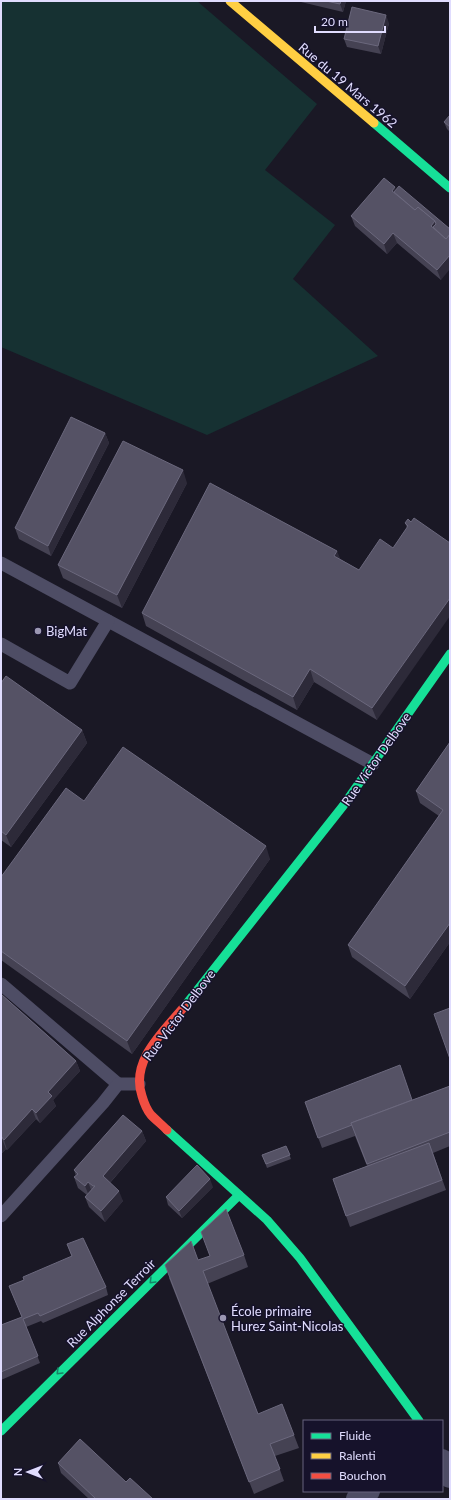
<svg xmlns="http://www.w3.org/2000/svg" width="451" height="1500" viewBox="0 0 451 1500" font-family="Lato,sans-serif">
  <rect width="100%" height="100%" fill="#1a1825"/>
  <path fill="#163132" d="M1 1H197L317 104 265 170 335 225 293 279 378 356 207 435 1 347Z"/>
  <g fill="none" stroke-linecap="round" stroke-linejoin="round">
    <g stroke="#4e4d65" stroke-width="13">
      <path d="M1 563 373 764"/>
      <path d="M1 644 70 683 108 621"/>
      <path d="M1 984 118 1084"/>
      <path d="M1 1216 103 1103 118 1084H139"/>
    </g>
    <g stroke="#4e4d65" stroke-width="22">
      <path d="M442 1460 450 1477"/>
      <path d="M357 1499 369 1491"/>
    </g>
    <g stroke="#16e098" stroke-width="9">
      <path d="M374 123 450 188"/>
      <path d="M184 1007 343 806 450 654"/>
      <path d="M167 1130 267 1220 300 1258 419 1421"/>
      <path d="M1 1431 239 1195"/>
    </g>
    <path stroke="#ffcf43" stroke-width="9" d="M230 1 374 123"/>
    <path stroke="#f24e42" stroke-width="9" d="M167 1130C162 1125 156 1120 151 1115 147 1110 144 1103 142 1096 130 1061 163 1032 184 1007"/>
  </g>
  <g fill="#454253">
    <path d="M301 1H346L343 12 301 2Z"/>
    <path d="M389 23 381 54 347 47 344 39Z"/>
    <path d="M450 115V132L447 129 444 122Z"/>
    <path d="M396 190 450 229 441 280 397 243 387 254 355 226 351 216Z"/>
    <path d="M105 433 109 443 51 556 19 539 15 528Z"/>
    <path d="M187 483 122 608 63 578 58 565Z"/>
    <path d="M411 522 377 720 314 682 297 710 146 626 142 613 340 559 359 570 393 548 407 528 405 523Z"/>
    <path d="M1 683 82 730 87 743 11 847 1 840Z"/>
    <path d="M450 742V942L410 999 352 957 348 945 439 816 420 803 416 791Z"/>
    <path d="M84 801 270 859 132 1054 1 960V877Z"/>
    <path d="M1 994 76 1061 80 1071 53 1100 56 1106 40 1123 36 1119 7 1150 6 1149 1 1154Z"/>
    <path d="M450 1086V1146L433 1153 446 1190 350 1227 333 1179 367 1166 355 1136 322 1148 305 1102 412 1100Z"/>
    <path d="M142 1131 146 1141 110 1183 123 1201 105 1222 89 1207 85 1197 87 1195 78 1188 74 1177 76 1176 74 1170Z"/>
    <path d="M286 1146 291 1159 267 1168 262 1155Z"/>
    <path d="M213 1187 182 1218 168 1205 166 1197Z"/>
    <path d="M67 1244 106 1287 108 1295 43 1323 41 1321 26 1327 40 1363 1 1380V1325L22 1317 9 1286 24 1280 72 1257Z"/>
    <path d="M244 1255 248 1267 207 1284 258 1414 294 1435 299 1448 275 1456 284 1481 254 1494 169 1278 198 1260Z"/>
    <path d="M58 1463 126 1482 153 1499H89L61 1473Z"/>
  </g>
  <g fill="#2d2a39">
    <path d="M341 1H346L343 12 340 4Z"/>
    <path d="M386 15 389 23 381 54 378 46Z"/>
    <path d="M395 187 398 198 392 191Z"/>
    <path d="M435 221 438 231 431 226Z"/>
    <path d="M393 233 397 243 387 254 384 244Z"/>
    <path d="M450 255V269L441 280 437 270Z"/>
    <path d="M105 433 109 443 51 556 48 546Z"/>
    <path d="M183 470 187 483 122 608 117 595Z"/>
    <path d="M337 551 342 563 334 556Z"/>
    <path d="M450 598V616L377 720 372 708Z"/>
    <path d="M310 669 314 682 297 710 293 697Z"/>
    <path d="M82 730 87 743 11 847 6 835Z"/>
    <path d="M266 846 270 859 132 1054 127 1041Z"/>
    <path d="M450 923V942L410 999 405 986Z"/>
    <path d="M76 1061 80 1071 53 1100 56 1106 40 1123 36 1113 48 1092Z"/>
    <path d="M32 1109 36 1119 7 1150 4 1140Z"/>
    <path d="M142 1131 146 1141 107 1186 103 1176Z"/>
    <path d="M1 1136 6 1149 1 1154Z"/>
    <path d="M210 1179 213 1187 182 1218 179 1211Z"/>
    <path d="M88 1182 92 1192 89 1196 85 1186Z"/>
    <path d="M119 1191 123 1201 105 1222 101 1211Z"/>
  </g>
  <g fill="#555265" stroke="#6b687d">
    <path d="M326 1H341L340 4Z"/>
    <path d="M352 7 386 15 378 46 344 39Z"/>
    <path d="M450 115V127L444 122Z"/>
    <path d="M384 178 395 187 392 191 415 210 418 207 435 221 431 226 446 239 450 234V255L437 270 393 233 384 244 351 216Z"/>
    <path d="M399 186 450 229V234L446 239 433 227 436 224 435 221 418 207 415 210 394 192Z"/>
    <path d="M71 417 105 433 48 546 15 528Z"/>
    <path d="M123 441 183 470 117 595 58 565Z"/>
    <path d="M210 483 337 551 334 556 359 570 380 539 393 548 408 526 405 523 408 519 411 522 414 518 450 543V598L372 708 310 669 293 697 142 613Z"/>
    <path d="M6 676 82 730 6 835 1 831V683Z"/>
    <path d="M450 742V923L405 986 348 945 443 810 416 791Z"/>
    <path d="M123 747 266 846 127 1041 1 951V877L66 788 84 801Z"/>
    <path d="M1 994 76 1061 48 1092 52 1096 36 1113 32 1109 4 1140 1 1136Z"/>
    <path d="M450 1008V1059L434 1014Z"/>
    <path d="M400 1065 412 1100 351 1123 352 1125 318 1138 305 1102Z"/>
    <path d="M450 1086V1132L367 1164 351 1123Z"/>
    <path d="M123 1115 142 1131 103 1176 119 1191 101 1211 85 1197 95 1186H93L88 1182 85 1186 74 1177 78 1174 74 1170Z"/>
    <path d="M429 1143 442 1180 346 1216 333 1179Z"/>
    <path d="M286 1146 290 1155 266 1164 262 1155Z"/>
    <path d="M197 1165 210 1179 179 1211 166 1197Z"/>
    <path d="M226 1209 244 1255 203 1271 258 1414 282 1404 294 1435 270 1444 280 1469 249 1482 165 1265 191 1241 198 1260 210 1256 201 1232Z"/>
    <path d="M83 1238 106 1287 40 1316 38 1313 23 1319 38 1356 1 1372V1325L22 1317 9 1286 24 1280 23 1277 72 1256 67 1244Z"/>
    <path d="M80 1439 126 1482 130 1478 153 1499H96L58 1463Z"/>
  </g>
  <defs><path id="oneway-chevron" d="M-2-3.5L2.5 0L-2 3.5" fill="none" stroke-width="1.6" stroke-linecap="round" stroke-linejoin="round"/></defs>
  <g stroke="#168367">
    <use href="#oneway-chevron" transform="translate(152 1281) rotate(135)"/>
    <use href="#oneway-chevron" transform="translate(59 1372) rotate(135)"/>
  </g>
  <g fill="#9b97b2" stroke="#16122b" stroke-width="1.5">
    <circle cx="38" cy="631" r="4"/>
    <circle cx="223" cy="1318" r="4"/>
  </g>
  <g text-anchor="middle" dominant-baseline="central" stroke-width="3" stroke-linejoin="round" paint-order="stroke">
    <g font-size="13" fill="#e0dcfe" stroke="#16122b">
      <text transform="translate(348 85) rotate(40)">Rue du 19 Mars 1962</text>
      <text transform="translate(376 759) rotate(-55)">Rue Victor Delbove</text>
      <text transform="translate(179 1015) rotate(-53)">Rue Victor Delbove</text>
      <text transform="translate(111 1303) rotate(-45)">Rue Alphonse Terroir</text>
    </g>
    <g font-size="13" fill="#e0dcfe" stroke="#16122b" text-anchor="start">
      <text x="46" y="631">BigMat</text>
      <text x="231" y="1311">École primaire<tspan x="231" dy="15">Hurez Saint-Nicolas</tspan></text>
    </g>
  </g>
  <rect width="451" height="1500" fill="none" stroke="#e0dcfe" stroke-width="4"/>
  <rect x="303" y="1420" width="140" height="72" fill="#16122b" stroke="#67637f"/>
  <rect x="311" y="1433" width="20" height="6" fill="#16e098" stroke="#67637f"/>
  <text x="339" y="1440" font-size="12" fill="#e0dcfe">Fluide</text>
  <rect x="311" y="1453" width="20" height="6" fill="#ffcf43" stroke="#67637f"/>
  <text x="339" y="1460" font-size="12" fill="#e0dcfe">Ralenti</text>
  <rect x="311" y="1473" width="20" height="6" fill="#f24e42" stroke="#67637f"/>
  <text x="339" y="1480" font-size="12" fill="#e0dcfe">Bouchon</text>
  <g transform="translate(28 1472) rotate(270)" stroke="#16122b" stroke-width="3" paint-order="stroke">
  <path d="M0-3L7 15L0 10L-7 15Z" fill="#e0dcfe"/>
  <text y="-6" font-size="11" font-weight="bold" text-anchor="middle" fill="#e0dcfe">N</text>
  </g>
  <path d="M315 26v6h70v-6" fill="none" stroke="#e0dcfe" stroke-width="2"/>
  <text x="321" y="26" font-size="12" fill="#e0dcfe" stroke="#16122b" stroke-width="3" paint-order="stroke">20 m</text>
</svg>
